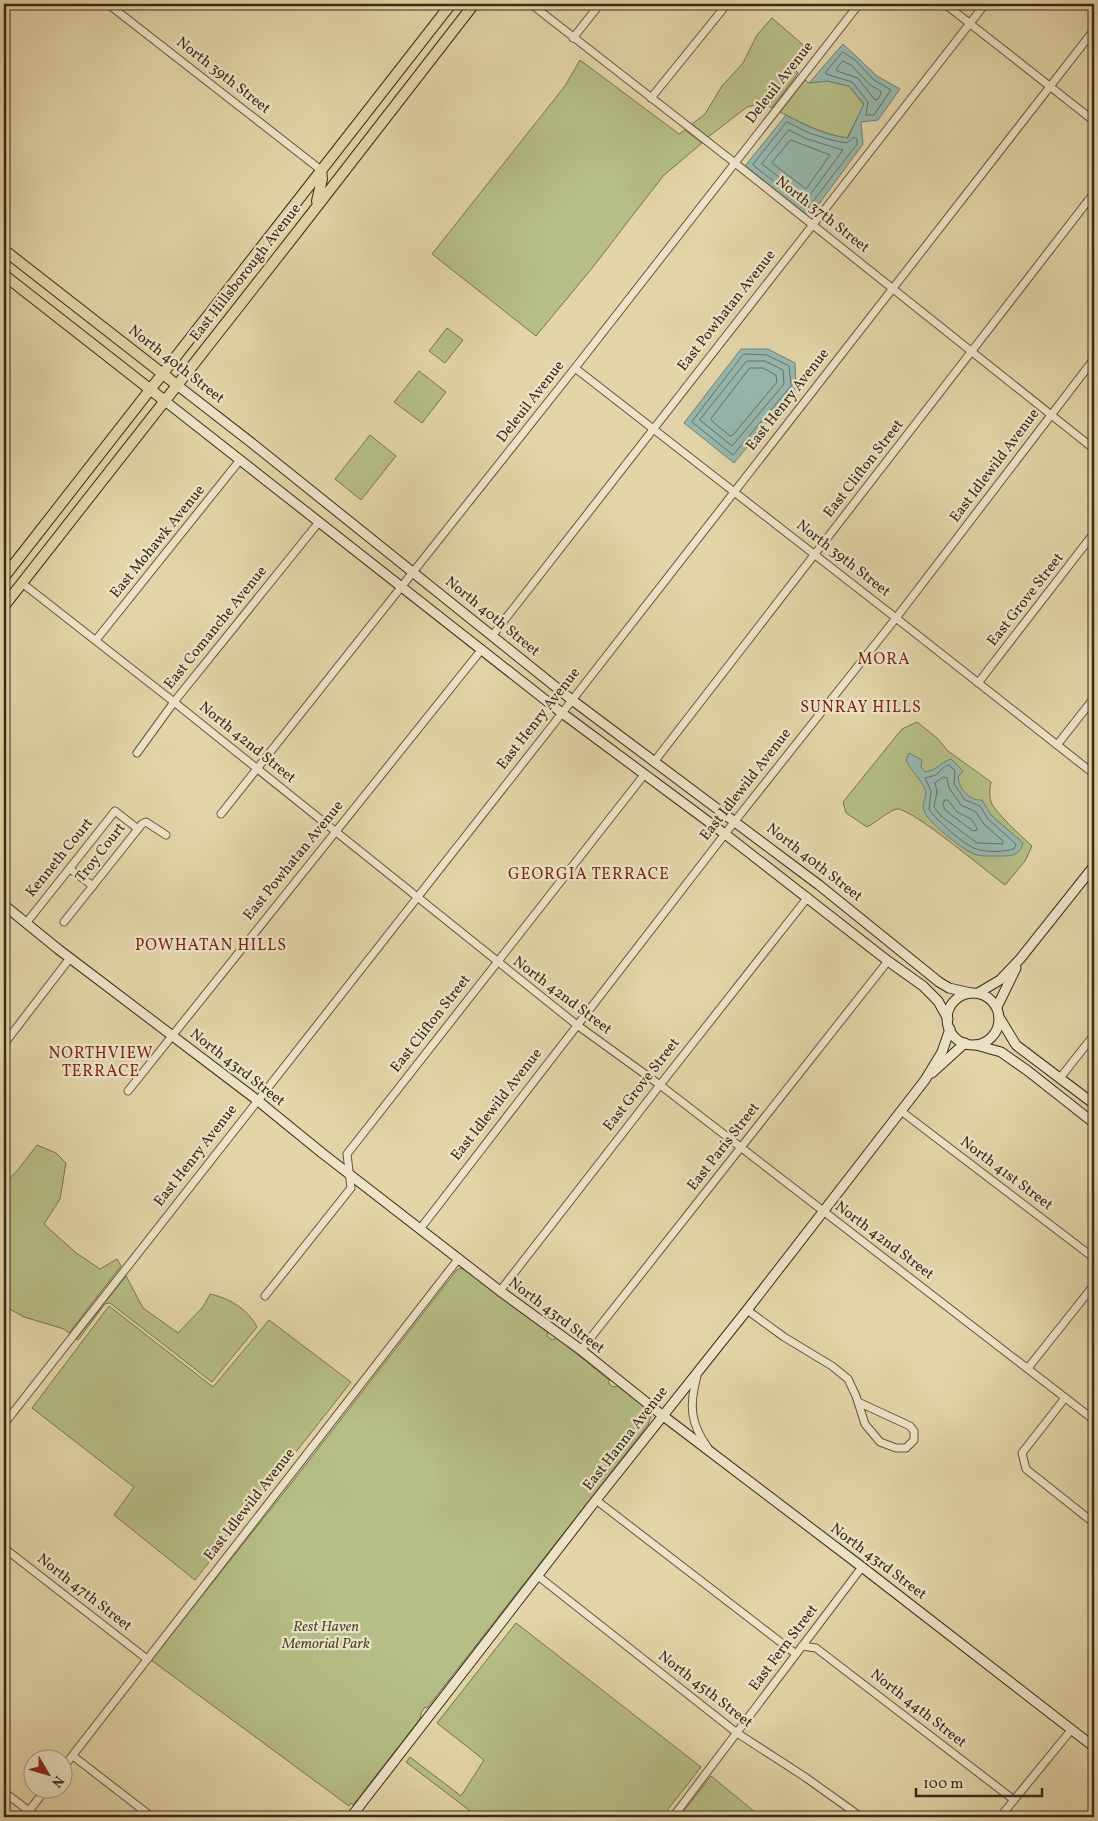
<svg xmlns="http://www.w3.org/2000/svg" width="1098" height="1821" viewBox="0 0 1098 1821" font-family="Vollkorn,serif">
  <rect width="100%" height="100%" fill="#e3d5a9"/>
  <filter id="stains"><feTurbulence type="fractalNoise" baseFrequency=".004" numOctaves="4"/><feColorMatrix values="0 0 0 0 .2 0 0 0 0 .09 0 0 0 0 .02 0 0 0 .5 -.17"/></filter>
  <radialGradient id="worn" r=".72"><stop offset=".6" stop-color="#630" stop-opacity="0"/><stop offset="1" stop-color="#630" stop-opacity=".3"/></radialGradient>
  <g fill="#b6bd86" stroke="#787350">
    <path d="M772 18 809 50 790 65 798 73 772 108 763 103 747 107 708 137 692 124 705 114 722 86 743 63 757 35Z"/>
    <path d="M580 60 679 134 685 130 702 143 663 176 593 267 536 336 432 254 565 86Z"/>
    <path d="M805 80 809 83 827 81 849 86 864 105 847 138C823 134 803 124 780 112Z"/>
    <path d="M447 328 463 340 445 363 429 351Z"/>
    <path d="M419 371 446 392 422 423 394 402Z"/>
    <path d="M370 435 396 456 361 500 335 479Z"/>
    <path d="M917 722 937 738 948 751 991 782C990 788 989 795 991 802 994 811 1023 838 1032 846L1025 861 1005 885C987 872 912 808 897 809 890 810 875 823 867 827L846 813 843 802 902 729Z"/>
    <path d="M37 1145 56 1153 66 1163 60 1199 44 1224 75 1252 100 1269 117 1259 121 1266 69 1333 64 1329 24 1317 4 1306V1183L17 1171Z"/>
    <path d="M460 1268 467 1270 548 1331 547 1336 552 1340 557 1338 609 1380V1384L613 1387 618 1386 647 1409 651 1416 648 1425 427 1708 425 1707 421 1713 420 1719 353 1805 351 1803 349 1806 151 1660 293 1481 456 1271Z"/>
    <path d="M126 1276 143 1308 178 1333 203 1307 210 1294C229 1298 248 1309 257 1327L212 1382 110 1303 105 1304 78 1340 76 1339Z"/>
    <path d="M109 1306 213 1387 269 1320 351 1382 195 1580 114 1515 134 1487 32 1408Z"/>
    <path d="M516 1623 701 1767 662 1817H478L406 1762 410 1757 461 1796 484 1760 437 1723Z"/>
    <path d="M711 1776 761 1817H696L691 1814 688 1817H679Z"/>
  </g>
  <g fill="#96b8af" stroke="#717f73">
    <path d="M843 44 877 76 900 89 878 120 861 122 863 144 813 212 806 214 745 166 786 115C806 126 825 135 848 138L864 104 849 86 827 81 809 83Z"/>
    <path d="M741 349H768L795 363 796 388 734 463 684 423Z"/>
    <path d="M909 753 922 760 921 767 925 772C937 770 939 763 951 759L963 771 958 777C959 789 969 801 982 800L991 815 1023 843C1019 856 1012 856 999 856 991 856 979 857 972 853 962 849 927 821 924 811 921 803 928 797 925 789 920 778 911 771 906 760Z"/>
  </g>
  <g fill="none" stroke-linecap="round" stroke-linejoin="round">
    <g stroke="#687064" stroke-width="1">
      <path d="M843 52 855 60 874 80 891 90 874 115H866L868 102 852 82 826 74V72Z"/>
      <path d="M843 61 851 65 870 85 881 91V94L877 100 874 99 858 78 837 71V68Z"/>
      <path d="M787 122 809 133 831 140 847 143 854 137 857 139V144L808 208 753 165Z"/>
      <path d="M789 130 807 139 843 150 807 199 762 164Z"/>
      <path d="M791 140 830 155 806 189 772 163Z"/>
      <path d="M744 354 767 355 789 366 791 386 733 455 692 422Z"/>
      <path d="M747 361H765L783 370 784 384 732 446 700 420Z"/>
      <path d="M750 368H763L776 375 777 382 733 435 730 436 712 421 711 419Z"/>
      <path d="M949 765 955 771 954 784 965 800 980 806 988 819 1016 844 1014 849C1003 852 985 853 974 848 962 843 936 820 929 809L931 791 925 778 936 775 944 767Z"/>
      <path d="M944 777 947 778 949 788 961 805 976 812 984 824 1003 841V844L977 843 941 816 934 807 937 792 935 783Z"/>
      <path d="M945 800H948L957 812 971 819 977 828V830L973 831 946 811 943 805Z"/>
    </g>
    <defs>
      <g id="street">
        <path d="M108 4 321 170"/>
        <path d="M531 4 735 163 1094 449"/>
        <path d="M945 4 1094 121"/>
        <path d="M573 38 600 4"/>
        <path d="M651 98 727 4"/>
        <path d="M575 368 896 618 1094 774"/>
        <path d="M22 583 174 702 577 1025 660 1085 1094 1420"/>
        <path d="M492 636 985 4"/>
        <path d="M96 640 240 460"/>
        <path d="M978 683 1094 533"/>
        <path d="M1057 745 1094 698"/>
        <path d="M137 753 174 702 319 522"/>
        <path d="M654 762 1094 193"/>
        <path d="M221 814 575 368 859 4"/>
        <path d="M70 869 93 886"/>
        <path d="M27 922 115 811 138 829"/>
        <path d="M64 922 142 824 146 822 166 835"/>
        <path d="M4 1044 70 958"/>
        <path d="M1060 1078 1094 1035"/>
        <path d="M128 1091 482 649"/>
        <path d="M901 1111 1094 1258"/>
        <path d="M420 1229 735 821 896 618 1094 359"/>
        <path d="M500 1291 660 1085 808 897"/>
        <path d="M265 1296 351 1188 347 1154 644 775"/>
        <path d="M747 1310 784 1337 832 1366 848 1379 856 1396 865 1424 880 1442 896 1448H906L914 1440V1431L910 1426 858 1402"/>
        <path d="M581 1350 888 961"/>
        <path d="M1028 1368 1094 1285"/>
        <path d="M697 1376C689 1405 690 1423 708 1448"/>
        <path d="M1065 1398 1022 1453 1026 1469 1094 1523"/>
        <path d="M4 1424 559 717 1094 30"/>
        <path d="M596 1500 796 1654"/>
        <path d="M4 1548 147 1659"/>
        <path d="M538 1576 737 1733 805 1777 861 1817"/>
        <path d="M802 1646 816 1648 1014 1800"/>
        <path d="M73 1756 152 1817"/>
        <path d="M62 1769 459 1258"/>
        <path d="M4 1792 29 1811"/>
        <path d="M24 1817 47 1788"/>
        <path d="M673 1817 862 1567"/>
        <path d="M1000 1817 1072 1729"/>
      </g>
      <g id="secondary">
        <path d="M177 385 253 444 572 700 819 885 939 982 949 988 971 993"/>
        <path d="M165 401 562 713 725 834 888 961 923 986 938 1001 948 1019"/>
        <path d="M4 905 58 949 257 1100 322 1153 500 1291 581 1350 662 1415 862 1567 1094 1747"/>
        <path d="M978 993 1000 980 1020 959 1094 866"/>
        <circle cx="973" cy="1019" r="26"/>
        <path d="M997 1007 1016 968"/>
        <path d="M999 1017 1016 1045 1094 1104"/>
        <path d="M976 1045 1001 1052 1028 1071 1094 1123"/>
        <path d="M932 1073 965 1043"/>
        <path d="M351 1817 596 1500 747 1310 901 1111 925 1080 942 1052 950 1029"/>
      </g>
      <g id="primary">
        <path d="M317 201 322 179 321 170"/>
        <path d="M4 250 177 385"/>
        <path d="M4 275 165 401"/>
        <path d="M4 577 451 4"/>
        <path d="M4 606 298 231 474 4"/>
      </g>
    </defs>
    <use href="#street" stroke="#64543d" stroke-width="9"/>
    <use href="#secondary" stroke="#392919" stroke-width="11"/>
    <use href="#primary" stroke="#392919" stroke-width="12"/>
    <use href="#street" stroke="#ede4c7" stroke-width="7"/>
    <use href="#secondary" stroke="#ede4c7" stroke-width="9"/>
    <use href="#primary" stroke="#e3d5a9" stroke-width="10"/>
  </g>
  <g text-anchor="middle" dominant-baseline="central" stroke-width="4.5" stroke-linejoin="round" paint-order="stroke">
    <g font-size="15" fill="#392919" stroke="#ede4c7">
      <text transform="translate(223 76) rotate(38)">North 39th Street</text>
      <text transform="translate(780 83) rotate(-52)">Deleuil Avenue</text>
      <text transform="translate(822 215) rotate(38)">North 37th Street</text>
      <text transform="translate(246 273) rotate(-52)">East Hillsborough Avenue</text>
      <text transform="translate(727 311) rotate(-52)">East Powhatan Avenue</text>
      <text transform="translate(176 365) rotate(38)">North 40th Street</text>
      <text transform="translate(788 400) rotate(-52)">East Henry Avenue</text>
      <text transform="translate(531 402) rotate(-52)">Deleuil Avenue</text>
      <text transform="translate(995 466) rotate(-53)">East Idlewild Avenue</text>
      <text transform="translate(864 469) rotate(-52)">East Clifton Street</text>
      <text transform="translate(158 542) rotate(-51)">East Mohawk Avenue</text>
      <text transform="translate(843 559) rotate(38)">North 39th Street</text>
      <text transform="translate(1026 600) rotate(-52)">East Grove Street</text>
      <text transform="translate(492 617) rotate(39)">North 40th Street</text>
      <text transform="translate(216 628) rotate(-51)">East Comanche Avenue</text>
      <text transform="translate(539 719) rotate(-52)">East Henry Avenue</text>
      <text transform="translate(247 743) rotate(39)">North 42nd Street</text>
      <text transform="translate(746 785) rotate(-52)">East Idlewild Avenue</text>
      <text transform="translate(101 853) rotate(-52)">Troy Court</text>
      <text transform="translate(60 858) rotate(-51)">Kenneth Court</text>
      <text transform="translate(294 861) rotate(-51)">East Powhatan Avenue</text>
      <text transform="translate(814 863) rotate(38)">North 40th Street</text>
      <text transform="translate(562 996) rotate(37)">North 42nd Street</text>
      <text transform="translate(431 1024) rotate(-52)">East Clifton Street</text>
      <text transform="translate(237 1068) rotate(38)">North 43rd Street</text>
      <text transform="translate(642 1085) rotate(-52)">East Grove Street</text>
      <text transform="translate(497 1105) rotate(-52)">East Idlewild Avenue</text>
      <text transform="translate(724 1147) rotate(-52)">East Paris Street</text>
      <text transform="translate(196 1156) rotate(-52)">East Henry Avenue</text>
      <text transform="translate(1006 1174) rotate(37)">North 41st Street</text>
      <text transform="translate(884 1241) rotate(37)">North 42nd Street</text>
      <text transform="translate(556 1316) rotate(37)">North 43rd Street</text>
      <text transform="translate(626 1439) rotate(-52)">East Hanna Avenue</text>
      <text transform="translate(250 1505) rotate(-52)">East Idlewild Avenue</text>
      <text transform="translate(878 1562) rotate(37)">North 43rd Street</text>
      <text transform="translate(84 1593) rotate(38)">North 47th Street</text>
      <text transform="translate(784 1648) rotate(-53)">East Fern Street</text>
      <text transform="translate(705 1690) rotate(38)">North 45th Street</text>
      <text transform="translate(918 1709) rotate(38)">North 44th Street</text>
    </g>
    <g font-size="15" font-style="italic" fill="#52472f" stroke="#ede4c7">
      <text x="326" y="1627">Rest Haven<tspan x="326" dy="17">Memorial Park</tspan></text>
    </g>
    <g font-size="16" letter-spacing="1" fill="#7a1f14" stroke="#ede4c7">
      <text x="884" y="660">MORA</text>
      <text x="861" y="708">SUNRAY HILLS</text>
      <text x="589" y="875">GEORGIA TERRACE</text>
      <text x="211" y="946">POWHATAN HILLS</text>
      <text x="101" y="1054">NORTHVIEW<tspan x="101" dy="18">TERRACE</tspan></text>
    </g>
  </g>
  <rect width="1098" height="1821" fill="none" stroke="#e3d5a9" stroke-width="20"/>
  <rect x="5" y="5" width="1088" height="1811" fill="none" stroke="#392919" stroke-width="2.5"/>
  <rect x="10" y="10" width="1078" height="1801" fill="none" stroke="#392919"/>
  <g transform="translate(48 1774) rotate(128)"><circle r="24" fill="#ede4c7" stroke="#a59981"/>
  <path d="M0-4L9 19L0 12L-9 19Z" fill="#8f2418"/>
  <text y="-8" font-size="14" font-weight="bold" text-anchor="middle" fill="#392919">N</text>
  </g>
  <path d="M916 1788v8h126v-8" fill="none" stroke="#392919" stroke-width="2.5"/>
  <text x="923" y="1788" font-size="15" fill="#392919" stroke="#ede4c7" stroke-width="4" paint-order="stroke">100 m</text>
  <rect width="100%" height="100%" filter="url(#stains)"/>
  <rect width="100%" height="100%" fill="url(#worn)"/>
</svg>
